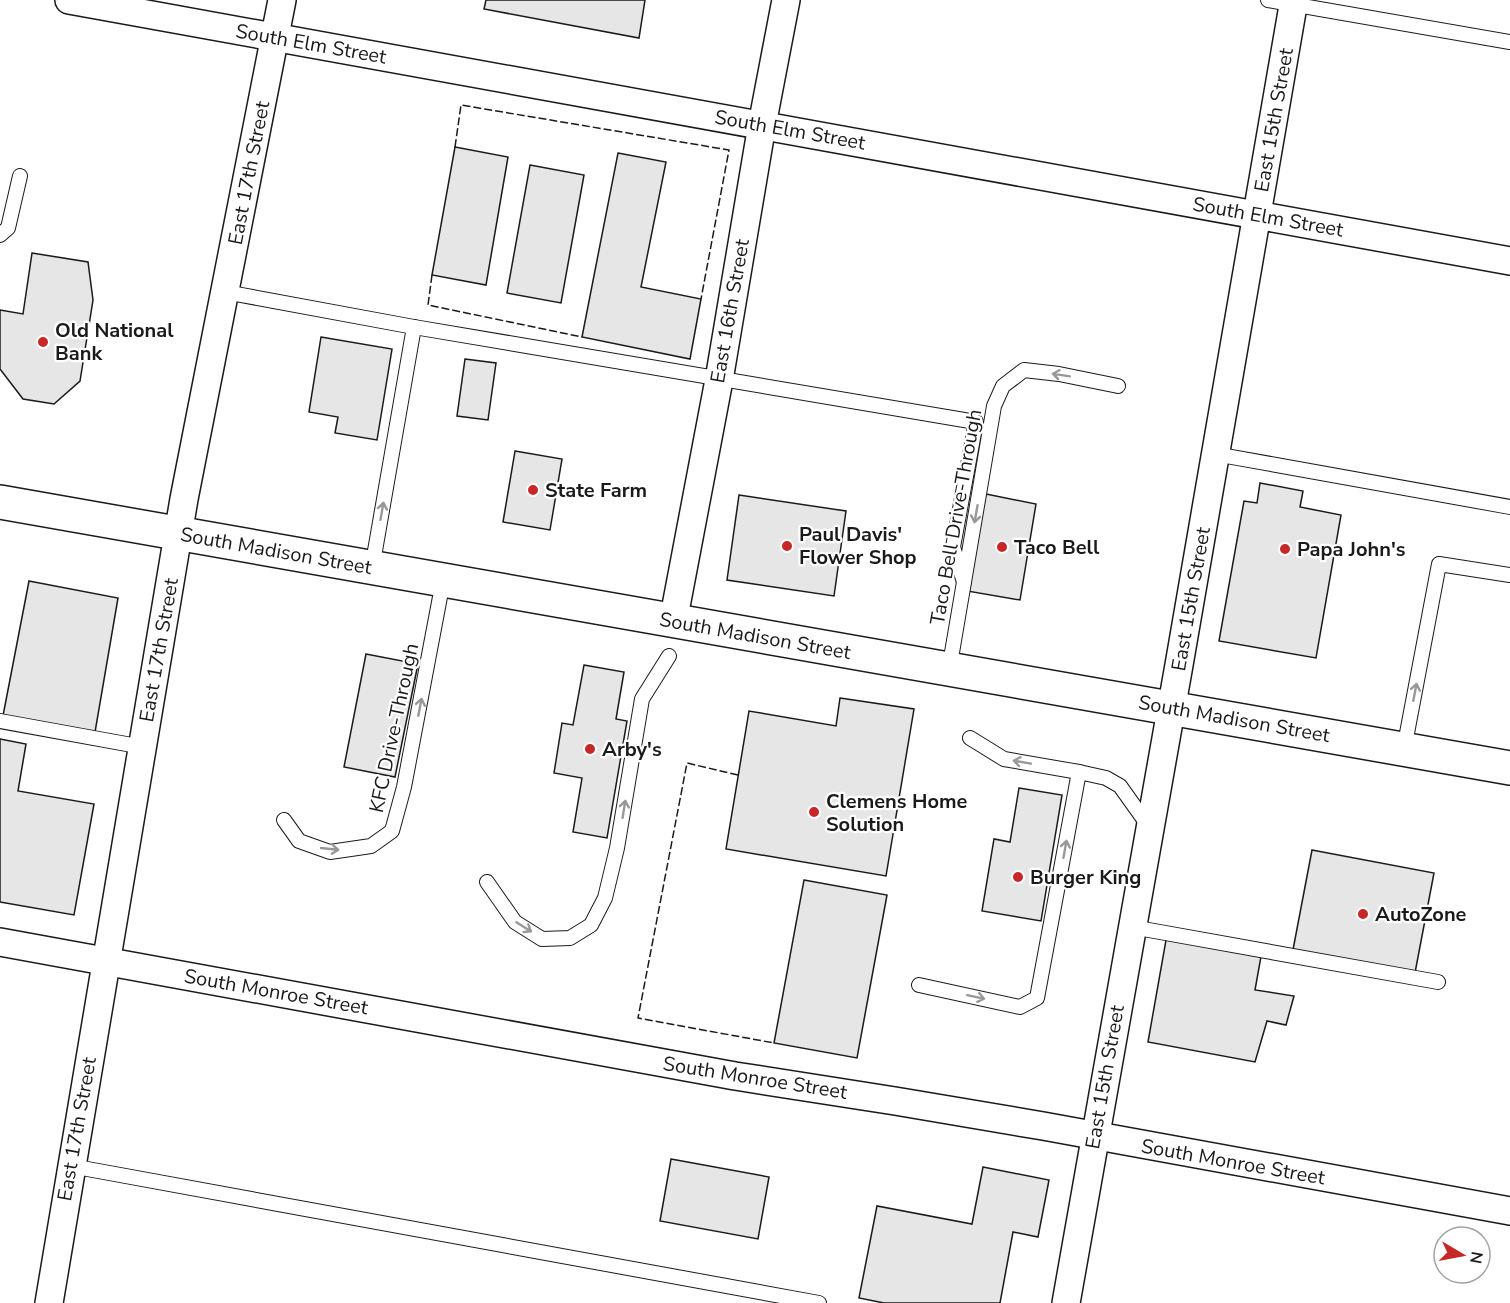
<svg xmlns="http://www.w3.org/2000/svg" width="1510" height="1303" viewBox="0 0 1510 1303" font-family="'Nunito Sans',sans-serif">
  <rect width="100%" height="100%" fill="#fff"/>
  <g fill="#e6e6e6" stroke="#1a1a1a" stroke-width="1.5">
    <path d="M486 0H645L639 38 484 9Z"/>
    <path d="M455 147 508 157 486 285 432 275Z"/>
    <path d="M618 153 666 162 641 287 701 299 690 359 582 337Z"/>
    <path d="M530 165 584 175 561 303 507 293Z"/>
    <path d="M32 253 88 262 93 300 80 381 54 404 23 399 0 369V310L23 314Z"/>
    <path d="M321 337 392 349 377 440 335 433 338 417 309 412Z"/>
    <path d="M465 359 496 363 488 420 457 416Z"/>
    <path d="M515 451 562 459 550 530 503 522Z"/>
    <path d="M1260 483 1303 491 1300 507 1341 515 1316 658 1219 641 1244 501 1257 503Z"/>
    <path d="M986 494 1036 504 1020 600 967 591Z"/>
    <path d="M739 495 846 511 834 596 727 580Z"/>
    <path d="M29 581 118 598 94 738 2 721Z"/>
    <path d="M366 654 418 664 395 777 344 767Z"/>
    <path d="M584 665 624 672 616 719 627 721 607 838 573 832 582 778 554 773 562 723 573 725Z"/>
    <path d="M840 698 914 709 886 876 726 849 749 711 836 726Z"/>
    <path d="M0 739 26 744 18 791 94 804 74 915 0 902Z"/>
    <path d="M1019 788 1062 795 1041 921 982 911 994 839 1010 842Z"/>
    <path d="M1312 850 1434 873 1414 978 1292 955Z"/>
    <path d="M804 880 887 895 857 1058 774 1043Z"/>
    <path d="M1166 940 1262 951 1255 990 1294 996 1286 1025 1267 1021 1255 1062 1148 1042Z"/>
    <path d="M671 1159 769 1177 758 1239 660 1221Z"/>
    <path d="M983 1167 1049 1180 1038 1237 1013 1232 1000 1303H884L859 1298 877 1206 972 1224Z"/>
  </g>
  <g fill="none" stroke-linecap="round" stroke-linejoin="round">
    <defs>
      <g id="lane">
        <path d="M1268 0 1510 42"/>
        <path d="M0 235 8 228 20 176"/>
        <path d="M225 292 414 327 976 422 953 547 964 582"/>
        <path d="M1215 454 1510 507"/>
        <path d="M372 568 414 327"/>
        <path d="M949 670 994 406 1003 386 1024 370 1059 374 1118 386"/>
        <path d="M0 721 143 747"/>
        <path d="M970 738 1004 759 1079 772"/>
        <path d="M1404 749 1439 564 1510 575"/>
        <path d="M284 820 299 841 330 852 371 846 392 831 404 787 443 581"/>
        <path d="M487 882 515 922 542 939 570 938 591 925 605 898 617 848 642 699 669 656"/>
        <path d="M1132 927 1438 982"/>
        <path d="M919 985 1020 1007 1037 998 1079 772 1106 778 1120 786 1150 828"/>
        <path d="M71 1166 819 1303"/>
      </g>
      <g id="street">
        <path d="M69 0 1510 261"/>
        <path d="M673 622 719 380 762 125 786 0"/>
        <path d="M0 942 735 1076 895 1101 1043 1126 1510 1211"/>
        <path d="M49 1303 184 499 282 0"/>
        <path d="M1066 1303 1179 665 1294 0"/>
      </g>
      <path id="secondary" d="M0 502 1510 768"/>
    </defs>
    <use href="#lane" stroke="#1a1a1a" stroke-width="16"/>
    <use href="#street" stroke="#1a1a1a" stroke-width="30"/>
    <use href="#secondary" stroke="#1a1a1a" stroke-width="36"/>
    <use href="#lane" stroke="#fff" stroke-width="14"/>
    <use href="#street" stroke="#fff" stroke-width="27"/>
    <use href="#secondary" stroke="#fff" stroke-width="33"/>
    <g stroke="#1a1a1a" stroke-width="1.5" stroke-dasharray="8 3" stroke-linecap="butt">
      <path d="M455 147 461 105 729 150 701 299"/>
      <path d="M432 275 428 305 582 337"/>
      <path d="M738 775 687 763 638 1018 774 1043"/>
    </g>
  </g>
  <defs><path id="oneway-shaft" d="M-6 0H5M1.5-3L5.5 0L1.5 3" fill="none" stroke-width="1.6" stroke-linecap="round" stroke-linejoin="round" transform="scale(1.5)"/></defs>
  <g stroke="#989898">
    <use href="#oneway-shaft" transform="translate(1061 375) rotate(-171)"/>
    <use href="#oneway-shaft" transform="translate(382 511) rotate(-80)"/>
    <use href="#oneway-shaft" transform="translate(976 514) rotate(100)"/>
    <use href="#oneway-shaft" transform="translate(1415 692) rotate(-79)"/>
    <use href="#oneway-shaft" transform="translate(420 707) rotate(-79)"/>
    <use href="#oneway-shaft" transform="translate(1022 762) rotate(-170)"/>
    <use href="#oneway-shaft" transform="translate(624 809) rotate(-81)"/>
    <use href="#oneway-shaft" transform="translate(330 849) rotate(6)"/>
    <use href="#oneway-shaft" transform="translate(1065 849) rotate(-80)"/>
    <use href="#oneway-shaft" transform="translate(524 927) rotate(32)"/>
    <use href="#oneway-shaft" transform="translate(976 997) rotate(12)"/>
  </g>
  <g fill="#c62828" stroke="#fff" stroke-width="2">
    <circle cx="43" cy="342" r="6"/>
    <circle cx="533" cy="490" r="6"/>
    <circle cx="787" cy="546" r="6"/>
    <circle cx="1002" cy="547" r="6"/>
    <circle cx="1285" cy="549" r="6"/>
    <circle cx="590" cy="749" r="6"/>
    <circle cx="814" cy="812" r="6"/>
    <circle cx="1018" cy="877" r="6"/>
    <circle cx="1363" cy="914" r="6"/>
  </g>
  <g text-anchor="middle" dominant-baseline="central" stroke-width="4.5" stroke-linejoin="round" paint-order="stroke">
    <g font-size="20" fill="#1a1a1a" stroke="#fff">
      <text transform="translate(311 44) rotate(10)">South Elm Street</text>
      <text transform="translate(1274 120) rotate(-80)">East 15th Street</text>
      <text transform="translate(790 130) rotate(10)">South Elm Street</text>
      <text transform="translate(249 173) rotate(-79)">East 17th Street</text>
      <text transform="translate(1268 217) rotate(10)">South Elm Street</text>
      <text transform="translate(730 311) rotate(-80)">East 16th Street</text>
      <text transform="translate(956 517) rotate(-80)">Taco Bell Drive-Through</text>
      <text transform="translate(276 551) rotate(10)">South Madison Street</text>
      <text transform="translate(1191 599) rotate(-80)">East 15th Street</text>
      <text transform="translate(755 636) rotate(10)">South Madison Street</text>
      <text transform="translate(159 650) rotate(-80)">East 17th Street</text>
      <text transform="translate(1234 719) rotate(10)">South Madison Street</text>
      <text transform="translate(394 728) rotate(-78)">KFC Drive-Through</text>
      <text transform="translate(276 992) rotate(10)">South Monroe Street</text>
      <text transform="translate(1105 1077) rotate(-80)">East 15th Street</text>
      <text transform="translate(755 1078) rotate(9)">South Monroe Street</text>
      <text transform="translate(77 1129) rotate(-80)">East 17th Street</text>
      <text transform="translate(1233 1162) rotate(10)">South Monroe Street</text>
    </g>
    <g font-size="20" font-weight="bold" fill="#1a1a1a" stroke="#fff" text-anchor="start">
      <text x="55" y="330">Old National<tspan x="55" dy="23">Bank</tspan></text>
      <text x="545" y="490">State Farm</text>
      <text x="799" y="534">Paul Davis'<tspan x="799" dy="23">Flower Shop</tspan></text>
      <text x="1014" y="547">Taco Bell</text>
      <text x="1297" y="549">Papa John's</text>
      <text x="602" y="749">Arby's</text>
      <text x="826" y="801">Clemens Home<tspan x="826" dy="23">Solution</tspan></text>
      <text x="1030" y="877">Burger King</text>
      <text x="1375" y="914">AutoZone</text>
    </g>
  </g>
  <g transform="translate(1462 1255) rotate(100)"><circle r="28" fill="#ffffff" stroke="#a3a3a3" stroke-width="1.5"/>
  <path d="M0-4.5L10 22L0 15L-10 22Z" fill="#c62828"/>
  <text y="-9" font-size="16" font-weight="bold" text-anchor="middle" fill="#1a1a1a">N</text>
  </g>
</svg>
